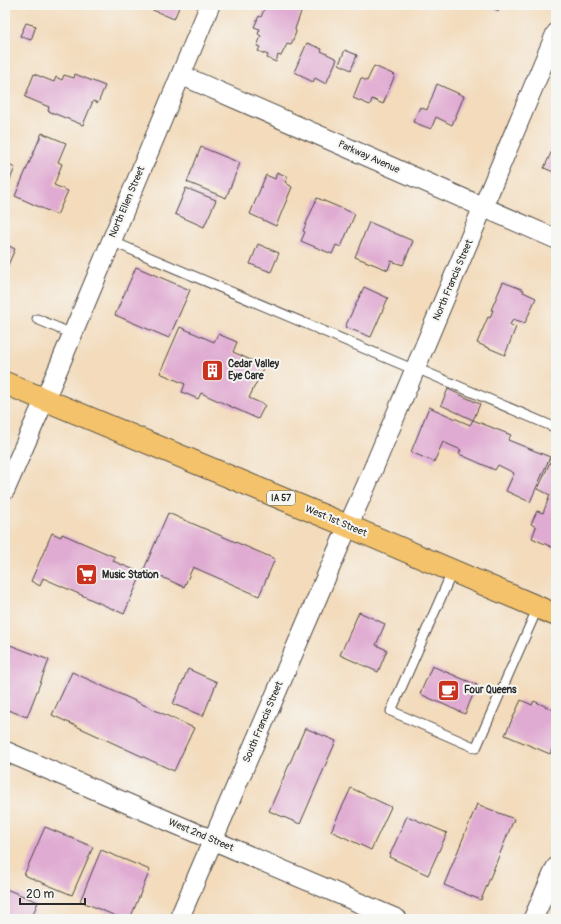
<svg xmlns="http://www.w3.org/2000/svg" width="561" height="924" viewBox="0 0 561 924" font-family="Pangolin,sans-serif">
  <rect width="100%" height="100%" fill="#f6f6f2"/>
  <filter id="ink" filterUnits="userSpaceOnUse"><feTurbulence type="fractalNoise" baseFrequency=".025" numOctaves="2"/><feDisplacementMap in="SourceGraphic" scale="8" xChannelSelector="R" yChannelSelector="G"/><feConvolveMatrix kernelMatrix="1 2 1 2 8 2 1 2 1" color-interpolation-filters="sRGB"/></filter>
  <filter id="wash" filterUnits="userSpaceOnUse"><feTurbulence type="fractalNoise" baseFrequency=".012" numOctaves="4" result="noise"/><feDisplacementMap in="SourceGraphic" scale="16" xChannelSelector="R" yChannelSelector="G"/><feGaussianBlur stdDeviation="0.9" result="paint"/><feColorMatrix in="noise" values="0 0 0 0 0 0 0 0 0 0 0 0 0 0 0 0 0 1.4 0 .05"/><feComposite in="paint" operator="in"/></filter>
  <g filter="url(#wash)">
    <rect width="100%" height="100%" fill="#f3dbbc"/>
    <g id="blocks">
      <g fill="#e0abd2">
        <path d="M141 5H180L174 19Z"/>
        <path d="M266 5H289L288 7 301 12 295 29 296 32 291 45 287 44 281 56 278 55 276 62 267 58 268 55 258 51 260 47 257 46 261 36 258 34 260 29 254 27 259 16 261 17Z"/>
        <path d="M486 5H502L499 11Z"/>
        <path d="M26 23 36 26 31 40 20 36Z"/>
        <path d="M307 43 322 49 321 51 337 59 326 84 315 78 313 82 303 77V76L294 72Z"/>
        <path d="M345 50 357 55 351 70 339 64Z"/>
        <path d="M374 66 395 75 383 104 372 99 370 105 353 98 361 78 367 81Z"/>
        <path d="M34 74 54 82 56 77 62 80 64 75 74 78 75 74 105 86 98 103 93 101 83 125 48 111 49 107 25 97Z"/>
        <path d="M437 84 464 96 452 125 436 117 431 129 413 122 420 107 427 110Z"/>
        <path d="M42 133 66 143 58 162 62 164 54 185 68 191 57 215 15 196Z"/>
        <path d="M556 142V173L544 168Z"/>
        <path d="M201 147 240 163 226 198 187 182Z"/>
        <path d="M5 163 15 168 5 191Z"/>
        <path d="M277 172 288 177 285 182 292 187 276 226 250 214 266 175 275 179Z"/>
        <path d="M186 188 216 200 204 227 175 214Z"/>
        <path d="M317 198 355 214 341 247 336 245 332 254 301 241 305 232 303 231Z"/>
        <path d="M369 222 413 241 403 265 391 261 388 270 355 257Z"/>
        <path d="M5 244 15 249 5 272Z"/>
        <path d="M258 244 279 253 271 272 250 264Z"/>
        <path d="M136 267 190 290 169 338 115 315Z"/>
        <path d="M503 282 524 290 523 292 536 298 525 323 513 319 510 325 516 327 505 355 477 343 488 317 490 318 493 310H491Z"/>
        <path d="M364 287 388 298 371 337 345 327Z"/>
        <path d="M180 327 214 342 218 334 237 342 233 352 264 366 249 398 265 405 258 419 201 393 198 399 182 392 185 384 160 373Z"/>
        <path d="M448 389 480 404 473 420 441 405Z"/>
        <path d="M429 407 470 425 473 420 511 435 508 440 550 457 530 502 506 491 514 473 498 465 495 470 459 454 461 450 443 442 434 462 411 452Z"/>
        <path d="M550 462 556 465V549L532 538 536 527 531 524 537 511 543 513 550 495 538 489Z"/>
        <path d="M168 513 275 559 259 596 193 567 184 587 144 569Z"/>
        <path d="M52 533 61 537 62 534 115 557 113 561 142 573 124 614 43 578 40 586 31 581Z"/>
        <path d="M359 612 385 624 376 645 387 650 378 672 340 655Z"/>
        <path d="M5 643 49 660 27 717 5 709Z"/>
        <path d="M432 666 477 685 465 714 420 694Z"/>
        <path d="M188 669 217 682 203 716 173 704Z"/>
        <path d="M72 672 194 728 174 771 52 715Z"/>
        <path d="M521 700 532 705 534 701 556 711 555 717H556V740L550 754 505 735Z"/>
        <path d="M305 728 336 741 300 824 269 811Z"/>
        <path d="M351 788 391 807 371 850 331 831Z"/>
        <path d="M477 804 514 819 481 900 444 885Z"/>
        <path d="M407 816 447 833 428 875 389 857Z"/>
        <path d="M45 827 93 847 72 895 24 875Z"/>
        <path d="M101 850 150 870 130 919H123L80 901Z"/>
        <path d="M6 889 38 902 31 919H5Z"/>
      </g>
    </g>
  </g>
  <g filter="url(#ink)">
    <use href="#blocks" fill-opacity="0" stroke="#494541" stroke-width="1"/>
    <g fill="none" stroke-linecap="round" stroke-linejoin="round">
      <defs>
        <g id="service">
          <path d="M111 241 415 370 423 371 556 428"/>
          <path d="M37 319 72 334"/>
          <path d="M453 570 391 711 476 748 538 607"/>
        </g>
        <g id="minor">
          <path d="M181 75 556 239"/>
          <path d="M5 490 58 369 210 5"/>
          <path d="M5 751 397 919"/>
          <path d="M179 919 348 526 366 486 556 33"/>
          <path d="M533 919 556 867"/>
        </g>
        <path id="primary" d="M5 383 348 526 556 615"/>
      </defs>
      <use href="#service" stroke="#494541" stroke-width="11"/>
      <use href="#minor" stroke="#494541" stroke-width="21"/>
      <use href="#primary" stroke="#494541" stroke-width="24"/>
      <use href="#service" stroke="#fff" stroke-width="9"/>
      <use href="#minor" stroke="#fff" stroke-width="19"/>
      <use href="#primary" stroke="#f3c26a" stroke-width="22"/>
    </g>
  </g>
  <defs>
    <symbol id="building-square" viewBox="-11 -11 22 22"><rect x="-9" y="-9" width="18" height="18" rx="4" fill="#c8321e" stroke="#f6f6f2"/><path d="M-4-6H4V6H1V3H-1V6H-4ZM-2.5-4.3h1.7v1.8h-1.7ZM.8-4.3h1.7v1.8H.8ZM-2.5-1h1.7V.8h-1.7ZM.8-1h1.7V.8H.8Z" fill="#fff"/></symbol>
    <symbol id="supermarket-square" viewBox="-11 -11 22 22"><rect x="-9" y="-9" width="18" height="18" rx="4" fill="#c8321e" stroke="#f6f6f2"/><path d="M-6-5.5h2.5l.6 2H6L4.5 2H-2.5L-4.4-4H-6ZM-1.5 3.2a1.3 1.3 0 1 0 .1 0ZM3 3.2a1.3 1.3 0 1 0 .1 0Z" fill="#fff"/></symbol>
    <symbol id="cafe-square" viewBox="-11 -11 22 22"><rect x="-9" y="-9" width="18" height="18" rx="4" fill="#c8321e" stroke="#f6f6f2"/><path d="M-5.5-4.5H6V0H3Q3 3.5 0 3.5H-2.5Q-5.5 3.5-5.5 0ZM3-3.2v2h1.7v-2ZM-6 4.5H4V6H-6Z" fill="#fff"/></symbol>
  </defs>
  <g fill-rule="evenodd">
    <use href="#building-square" x="200" y="358" width="25" height="25"/>
    <use href="#supermarket-square" x="74" y="562" width="25" height="25"/>
    <use href="#cafe-square" x="436" y="678" width="25" height="25"/>
  </g>
  <g text-anchor="middle" dominant-baseline="central" stroke-width="4" stroke-linejoin="round" paint-order="stroke">
    <rect fill="#f6f6f2" stroke="#686867" stroke-width="1" x="267" y="491" width="28" height="14" rx="3"/>
    <g font-size="9" font-weight="bold" fill="#2b2b2b">
      <text x="281" y="498">IA 57</text>
    </g>
    <g font-size="10" fill="#2b2b2b" stroke="#f6f6f2">
      <text transform="translate(369 157) rotate(24)">Parkway Avenue</text>
      <text transform="translate(127 202) rotate(-67)">North Ellen Street</text>
      <text transform="translate(453 280) rotate(-67)">North Francis Street</text>
      <text transform="translate(336 521) rotate(23)">West 1st Street</text>
      <text transform="translate(263 722) rotate(-67)">South Francis Street</text>
      <text transform="translate(201 835) rotate(23)">West 2nd Street</text>
    </g>
    <g font-size="10" font-weight="bold" fill="#2b2b2b" stroke="#f6f6f2" text-anchor="start">
      <text x="228" y="364">Cedar Valley<tspan x="228" dy="12">Eye Care</tspan></text>
      <text x="102" y="575">Music Station</text>
      <text x="464" y="690">Four Queens</text>
    </g>
  </g>
  <rect width="561" height="924" fill="none" stroke="#f6f6f2" stroke-width="20"/>
  <path d="M20 898v6h65v-6" fill="none" stroke="#2b2b2b" stroke-width="2"/>
  <text x="26" y="898" font-size="12" fill="#2b2b2b" stroke="#f6f6f2" stroke-width="3" paint-order="stroke">20 m</text>
</svg>
